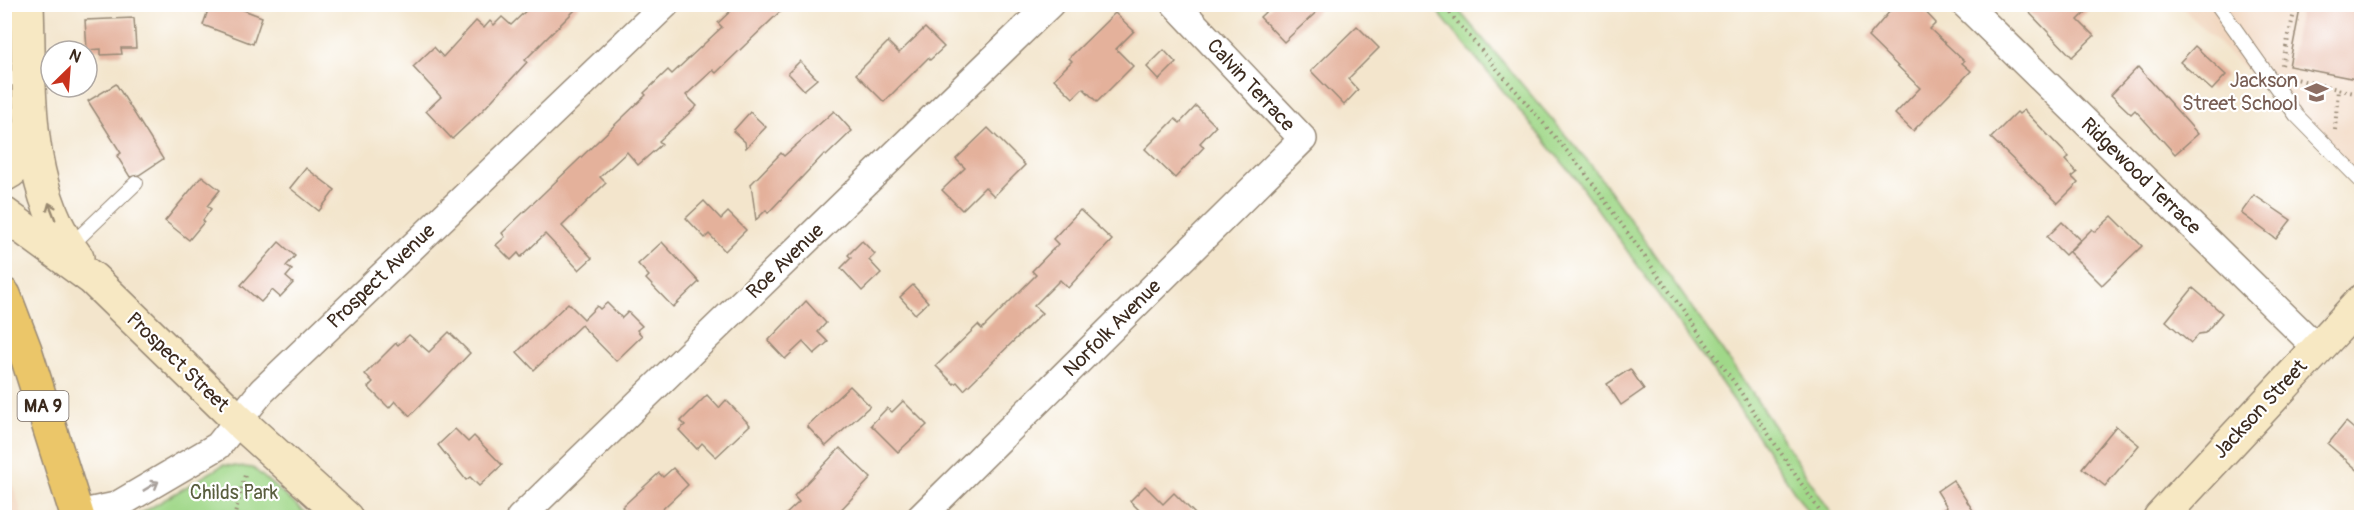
<svg xmlns="http://www.w3.org/2000/svg" width="2366" height="522" viewBox="0 0 2366 522" font-family="Pangolin,sans-serif">
  <rect width="100%" height="100%" fill="#fff"/>
  <filter id="ink" filterUnits="userSpaceOnUse"><feTurbulence type="fractalNoise" baseFrequency=".0167" numOctaves="2"/><feDisplacementMap in="SourceGraphic" scale="12" xChannelSelector="R" yChannelSelector="G"/><feConvolveMatrix kernelMatrix="1 2 1 2 8 2 1 2 1" color-interpolation-filters="sRGB"/></filter>
  <filter id="wash" filterUnits="userSpaceOnUse"><feTurbulence type="fractalNoise" baseFrequency=".008" numOctaves="4" result="noise"/><feDisplacementMap in="SourceGraphic" scale="24" xChannelSelector="R" yChannelSelector="G"/><feGaussianBlur stdDeviation="1.35" result="paint"/><feColorMatrix in="noise" values="0 0 0 0 0 0 0 0 0 0 0 0 0 0 0 0 0 1.4 0 .05"/><feComposite in="paint" operator="in"/></filter>
  <g filter="url(#wash)">
    <rect width="100%" height="100%" fill="#f3e5cc"/>
    <g fill="#f1d5bd">
      <path d="M2179 5H2361V180Z"/>
      <path d="M5 461 20 507 22 517H5Z"/>
    </g>
    <g fill="#a0d889" stroke="#6e8154" stroke-width="1.5">
      <path d="M1432 5H1454L1592 166 1752 393 1834 517H1811L1737 405 1576 179Z"/>
      <path d="M223 465 253 468 310 517H135Z"/>
    </g>
    <g id="blocks">
      <g fill="#e4b19b">
        <path d="M210 4H228L262 17 253 44 203 25Z"/>
        <path d="M533 4H581L525 60 527 62 483 110 452 139 426 111 441 97 413 67 434 47 443 57 476 21 484 28 490 21 494 25 502 17 511 25Z"/>
        <path d="M738 4H788L716 73 713 70 686 95 697 106 659 141 662 144 638 165 627 152 600 177 606 183 562 226 592 258 579 270 545 234 521 257 518 253 511 260 496 245 505 237 502 233 646 95 644 93 668 70 672 74 722 27 718 23Z"/>
        <path d="M1274 4H1325L1284 42 1260 17Z"/>
        <path d="M1896 4H1918L1936 23 1930 29 1964 61 1962 63 1971 71 1913 131 1895 114 1920 88 1868 37Z"/>
        <path d="M2021 4H2094L2078 20 2094 36 2072 57Z"/>
        <path d="M2301 4H2361V80L2289 66Z"/>
        <path d="M1115 13 1134 31 1116 49 1133 66 1097 102 1083 88 1073 98 1054 79 1072 61 1069 58Z"/>
        <path d="M134 18 136 48H121L122 54 101 55V49L87 50 85 20Z"/>
        <path d="M1357 26 1379 48 1348 79 1358 90 1344 105 1311 71Z"/>
        <path d="M925 28 944 47 930 60 928 58 884 102 856 74 888 42 899 53Z"/>
        <path d="M2195 46 2226 75 2212 90 2180 62Z"/>
        <path d="M1164 50 1176 63 1159 80 1147 67Z"/>
        <path d="M800 61 817 79 804 90 788 73Z"/>
        <path d="M2138 67 2198 134 2175 154 2135 110 2131 114 2111 95Z"/>
        <path d="M116 84 163 159 139 175 130 177 117 156 121 153 88 101Z"/>
        <path d="M1196 106 1216 126 1200 143 1204 147 1175 178 1145 149 1175 119 1180 123Z"/>
        <path d="M2024 110 2069 157 2065 160 2077 173 2072 177 2078 183 2058 203 1991 138 2017 112 2019 114Z"/>
        <path d="M834 111 852 131 826 156 824 154 768 213 766 210 756 220 751 184 781 153 784 156Z"/>
        <path d="M750 112 766 127 746 148 745 142 733 131Z"/>
        <path d="M988 128 1025 165 994 196 985 187 962 210 942 190 965 168 956 159Z"/>
        <path d="M306 168 335 190 319 211 290 188Z"/>
        <path d="M202 176 220 190 207 206 211 209 203 220 204 222 189 240 165 221Z"/>
        <path d="M2254 195 2291 220 2276 239 2241 213Z"/>
        <path d="M704 201 721 219 728 212 746 230 725 251 709 234 705 238 686 218Z"/>
        <path d="M1080 210 1112 240 1068 288 1060 280 1034 306 1042 313 964 390 957 382 954 384 936 366 978 325 982 329 1036 275 1032 271 1058 244 1053 239Z"/>
        <path d="M2112 216 2142 246 2102 285 2069 252 2092 229 2095 232Z"/>
        <path d="M2062 222 2080 240 2065 255 2047 237Z"/>
        <path d="M862 241 875 254 869 260 881 273 862 291 841 268 851 258 848 255Z"/>
        <path d="M279 242 295 256 286 266 292 270 286 277 293 283 280 297 272 290 261 302 241 285Z"/>
        <path d="M662 242 699 282 673 307 646 279 649 276 638 264Z"/>
        <path d="M913 285 928 302 915 314 900 297Z"/>
        <path d="M2193 288 2222 313 2205 333 2199 334 2191 343 2166 321Z"/>
        <path d="M806 301 826 323 818 332 828 342 814 354 803 342 785 359 768 341Z"/>
        <path d="M568 303 584 319 597 306 600 309 607 303 622 318 628 312 642 326 637 330 642 336 616 361 581 325 534 370 517 352Z"/>
        <path d="M449 332 470 353 410 416 395 401 389 408 368 387 373 382 365 374 396 343 398 345 409 335 429 352Z"/>
        <path d="M1630 369 1644 389 1621 405 1607 384Z"/>
        <path d="M850 386 870 406 826 446 807 426Z"/>
        <path d="M707 395 719 408 726 400 750 425 716 457 702 443 697 449 679 430 685 425 681 421Z"/>
        <path d="M903 401 927 425 898 452 871 425 887 408 892 412Z"/>
        <path d="M2346 422 2361 435V473L2328 444Z"/>
        <path d="M2116 426 2139 445 2105 486 2082 468Z"/>
        <path d="M455 429 468 442 474 436 502 465 479 486 470 477 466 480 438 445Z"/>
        <path d="M840 448 871 478 833 518H782L799 502 794 496Z"/>
        <path d="M673 468 688 485 653 518H632L622 507 659 473 663 477Z"/>
        <path d="M1953 480 1978 518H1931L1947 507 1937 491Z"/>
        <path d="M1145 486 1163 504 1174 493 1199 518H1147L1130 501Z"/>
      </g>
    </g>
  </g>
  <g filter="url(#ink)">
    <use href="#blocks" fill-opacity="0" stroke="#978875" stroke-width="1.5"/>
    <g fill="none" stroke-linecap="round" stroke-linejoin="round">
      <defs>
        <g id="lane">
          <path d="M2217 4 2296 115 2362 182"/>
          <path d="M4 77 29 80"/>
          <path d="M69 247 136 183"/>
        </g>
        <g id="street">
          <path d="M1965 4 2317 348"/>
          <path d="M78 514 116 506 218 446 262 391 666 4"/>
          <path d="M520 518 1050 4"/>
          <path d="M920 518 1303 139 1175 4"/>
        </g>
        <g id="secondary">
          <path d="M27 4C30 89 23 187 77 258"/>
          <path d="M4 175C24 165 26 151 29 130"/>
          <path d="M4 214 93 279 238 420 346 518"/>
          <path d="M2160 518 2362 301"/>
        </g>
        <path id="highway" d="M4 295 25 350 78 518"/>
      </defs>
      <use href="#lane" stroke="#978875" stroke-width="16"/>
      <use href="#street" stroke="#978875" stroke-width="30"/>
      <use href="#secondary" stroke="#978875" stroke-width="36"/>
      <use href="#highway" stroke="#978875" stroke-width="36"/>
      <g stroke="#978875" stroke-width="4" stroke-dasharray="1.5 4.5" stroke-linecap="butt">
        <path d="M1442 4 1583 170 1736 385 1824 518"/>
        <path d="M2282 65 2296 4"/>
        <path d="M2292 78 2362 95"/>
        <path d="M2335 130 2338 89"/>
        <path d="M234 518 245 475"/>
      </g>
      <use href="#lane" stroke="#fff" stroke-width="14"/>
      <use href="#street" stroke="#fff" stroke-width="27"/>
      <use href="#secondary" stroke="#f7e8c3" stroke-width="33"/>
      <use href="#highway" stroke="#ebc669" stroke-width="33"/>
    </g>
    <defs><path id="oneway-shaft" d="M-6 0H5M1.5-3L5.5 0L1.5 3" fill="none" stroke-width="1.6" stroke-linecap="round" stroke-linejoin="round" transform="scale(1.5)"/></defs>
    <use stroke="#998970" href="#oneway-shaft" transform="translate(52 211) rotate(-111)"/>
    <use stroke="#a79f9a" href="#oneway-shaft" transform="translate(151 486) rotate(-31)"/>
  </g>
  <defs>
    <symbol id="school-bare" viewBox="-9 -9 18 18"><path d="M0-5L7-2L0 1L-7-2ZM-4 1L0 2.5L4 1V4Q0 6-4 4Z" fill="#8d6e63" stroke="#fff" stroke-width="2.5" paint-order="stroke"/></symbol>
  </defs>
  <g fill-rule="evenodd">
    <use href="#school-bare" x="2300" y="76" width="33" height="33"/>
  </g>
  <g text-anchor="middle" dominant-baseline="central" stroke-width="4.5" stroke-linejoin="round" paint-order="stroke">
    <rect fill="#fff" stroke="#766a62" stroke-width="1.5" x="17.5" y="391" width="51" height="30" rx="4.5"/>
    <g font-size="18" font-weight="bold" fill="#3b2a1e">
      <text x="43" y="406">MA 9</text>
    </g>
    <g font-size="20" fill="#785e54" stroke="#fff" text-anchor="end">
      <text x="2298" y="80">Jackson<tspan x="2298" dy="23">Street School</tspan></text>
    </g>
    <g font-size="20" fill="#3b2a1e" stroke="#fff">
      <text transform="translate(1251 85) rotate(47)">Calvin Terrace</text>
      <text transform="translate(2141 176) rotate(44)">Ridgewood Terrace</text>
      <text transform="translate(785 261) rotate(-44)">Roe Avenue</text>
      <text transform="translate(381 276) rotate(-44)">Prospect Avenue</text>
      <text transform="translate(1112 328) rotate(-45)">Norfolk Avenue</text>
      <text transform="translate(178 362) rotate(44)">Prospect Street</text>
      <text transform="translate(2260 409) rotate(-47)">Jackson Street</text>
    </g>
    <g font-size="20" fill="#595e3e" stroke="#fff">
      <text x="234" y="492">Childs Park</text>
    </g>
  </g>
  <rect width="2366" height="522" fill="none" stroke="#fff" stroke-width="24"/>
  <g transform="translate(69 69) rotate(25)"><circle r="28" fill="#ffffff" stroke="#b1aaa5" stroke-width="1.5"/>
  <path d="M0-4.5L10 22L0 15L-10 22Z" fill="#c8321e"/>
  <text y="-9" font-size="16" font-weight="bold" text-anchor="middle" fill="#3b2a1e">N</text>
  </g>
</svg>
